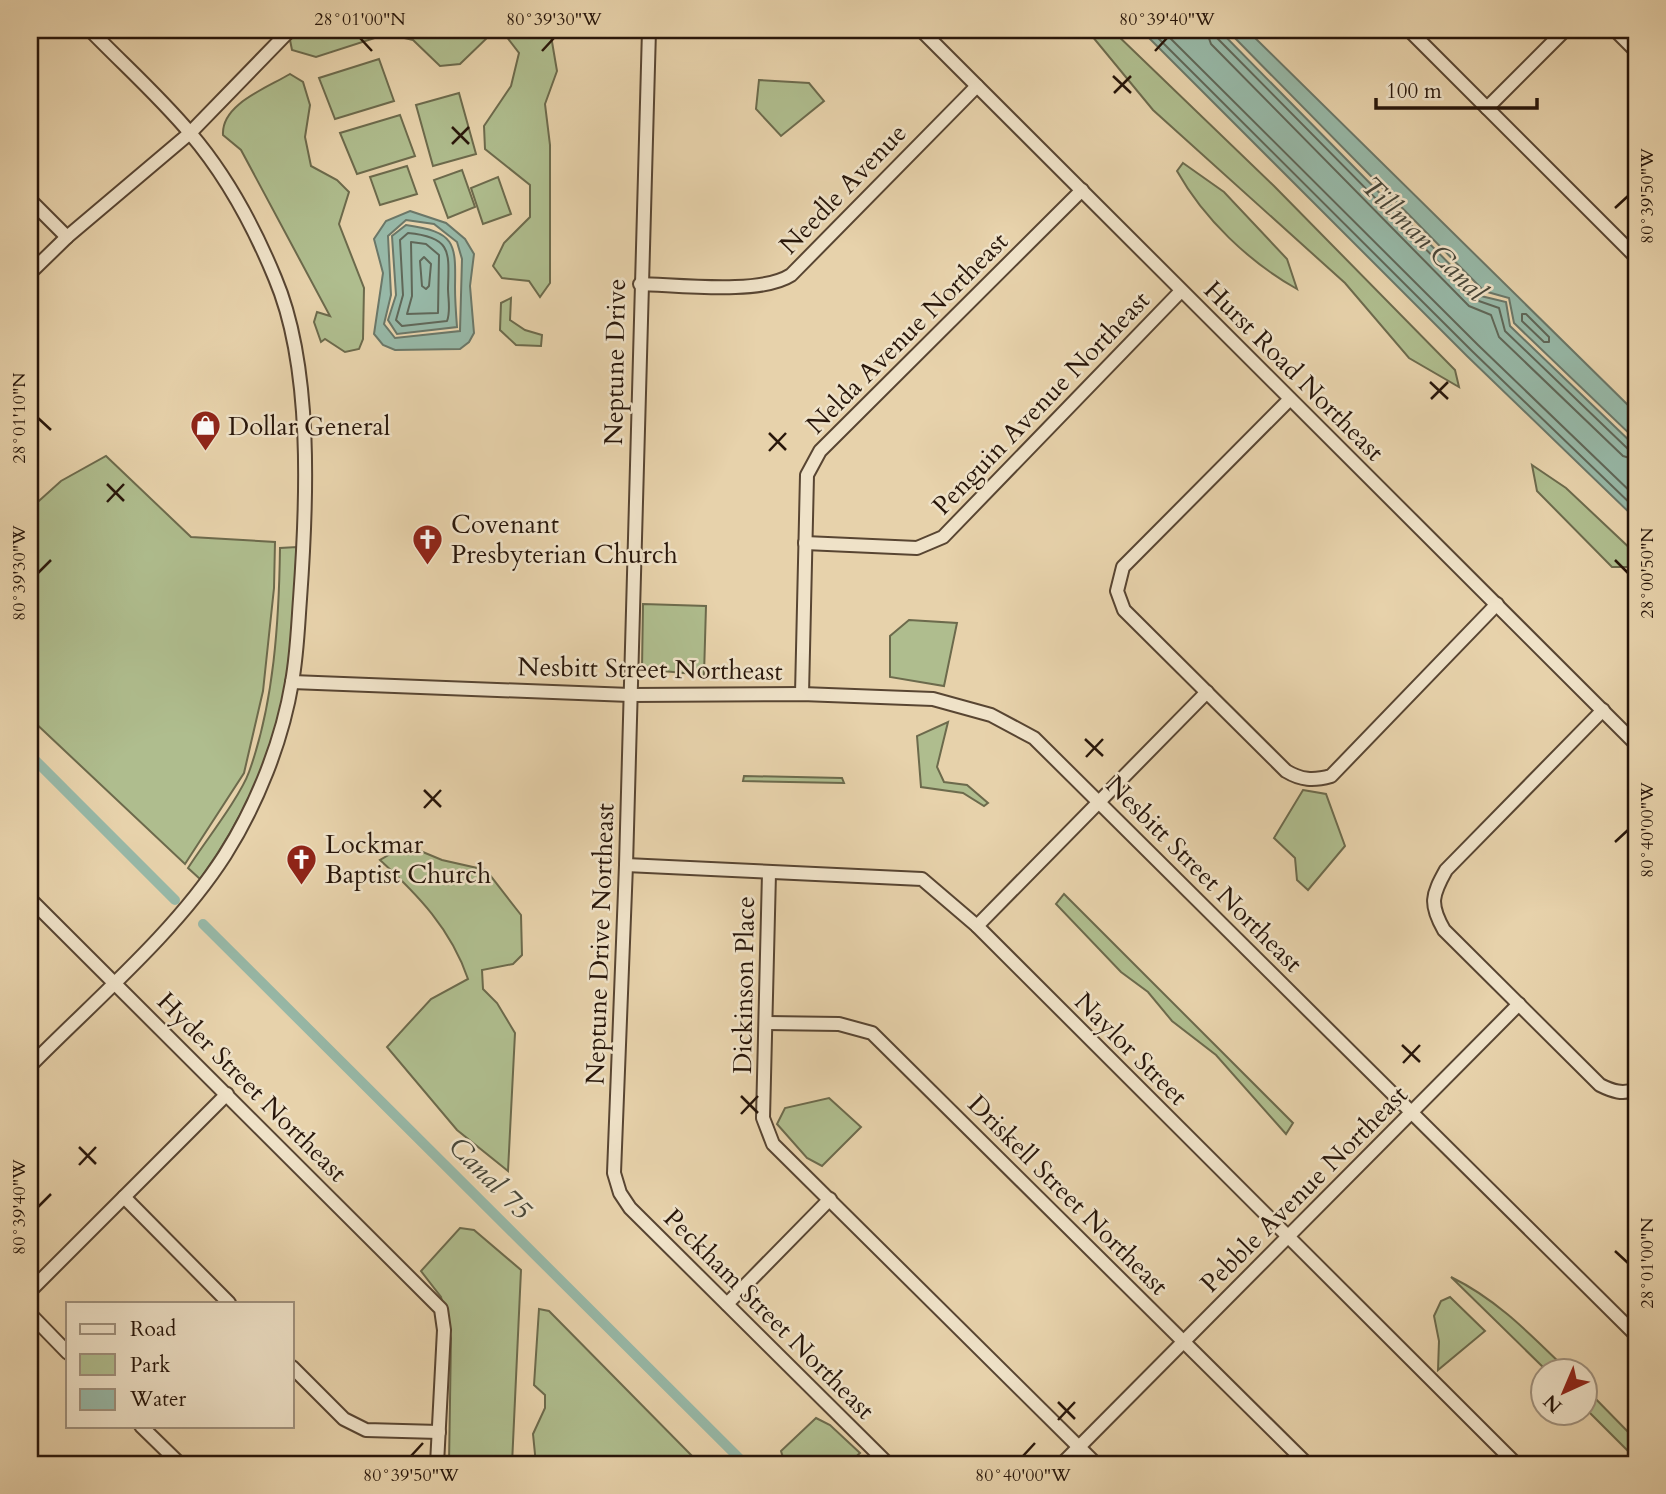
<svg xmlns="http://www.w3.org/2000/svg" width="1666" height="1494" viewBox="0 0 1666 1494" font-family="Cardo,serif">
  <rect width="100%" height="100%" fill="#e7d2ab"/>
  <filter id="stains"><feTurbulence type="fractalNoise" baseFrequency=".00286" numOctaves="4"/><feColorMatrix values="0 0 0 0 .2 0 0 0 0 .09 0 0 0 0 .02 0 0 0 .5 -.17"/></filter>
  <radialGradient id="worn" r=".72"><stop offset=".6" stop-color="#630" stop-opacity="0"/><stop offset="1" stop-color="#630" stop-opacity=".3"/></radialGradient>
  <g fill="#afbd8e" stroke="#6c6a4c" stroke-width="2">
    <path d="M301 30H550L557 71 545 104 550 145V283L540 297 529 281 502 278 493 266 504 243 530 217V185L485 149 484 126 511 86 519 53 506 36 491 34 460 64 440 66 413 40 387 34 316 57 292 50 290 40Z"/>
    <path d="M1087 30H1112L1274 186 1455 370 1459 387 1409 358 1345 283 1153 110Z"/>
    <path d="M379 59 394 101 335 119 319 78Z"/>
    <path d="M290 74 303 82 310 105 305 137 311 166 337 180 349 192 339 224 364 288 363 339 359 349 345 352 325 339 321 342 314 322 317 312 330 316 241 150 223 135C221 104 267 88 290 74Z"/>
    <path d="M759 80 809 83 824 101 781 136 756 109Z"/>
    <path d="M459 93 476 154 433 166 416 105Z"/>
    <path d="M400 115 415 156 357 174 340 133Z"/>
    <path d="M1183 163 1224 192 1287 259 1297 289C1249 262 1204 219 1177 171Z"/>
    <path d="M407 166 417 194 380 205 370 177Z"/>
    <path d="M462 170 475 207 448 218 434 180Z"/>
    <path d="M498 177 511 214 483 224 471 188Z"/>
    <path d="M511 298 510 320 525 330 542 335 541 346 516 345 500 330 501 303Z"/>
    <path d="M106 456 191 537 275 542 274 588 263 691 244 773 185 864 30 718V509L61 481Z"/>
    <path d="M1532 465 1566 488 1636 554V567H1612L1537 491Z"/>
    <path d="M297 547C294 591 293 636 287 680 276 751 242 821 200 879L188 868C204 843 240 797 249 772 274 703 279 621 280 548Z"/>
    <path d="M643 604 706 606 704 675 642 669Z"/>
    <path d="M909 620 957 623 944 686 890 677V636Z"/>
    <path d="M948 722 937 767 944 782 967 785 988 803 984 806 963 793 921 787 917 736Z"/>
    <path d="M744 776 842 778 844 783 743 781Z"/>
    <path d="M1303 790 1326 794 1345 846 1308 890 1297 880 1295 858 1274 838Z"/>
    <path d="M406 845 442 860 486 870 521 915 522 955 513 964 482 970 483 989 497 1003 515 1033 508 1171 457 1130 387 1047 431 999 468 979C451 929 418 895 380 860Z"/>
    <path d="M1064 894 1293 1123 1286 1134 1216 1055 1172 1021 1148 992 1121 972 1056 904Z"/>
    <path d="M829 1098 861 1127 822 1166 807 1158 777 1124 785 1108Z"/>
    <path d="M460 1228 474 1230 521 1270 512 1464H449L451 1338 441 1297 421 1271Z"/>
    <path d="M1451 1277C1498 1300 1531 1335 1568 1371H1547Z"/>
    <path d="M1450 1297 1485 1331 1438 1370 1439 1341 1434 1316 1441 1301Z"/>
    <path d="M539 1309 549 1311 700 1464H536L533 1434 545 1408V1395L534 1385Z"/>
    <path d="M1586 1389 1636 1440V1459L1586 1409Z"/>
    <path d="M816 1418 830 1425 860 1453 848 1464H785L781 1451Z"/>
  </g>
  <g fill="#97b8a7" stroke="#6b7768" stroke-width="2" fill-rule="evenodd">
    <path d="M1141 30H1219L1481 296 1506 302 1510 326 1636 447V519L1467 356Z"/>
    <path d="M1227 30H1247L1636 413V440L1514 323 1509 298 1484 291Z"/>
    <path d="M410 211 446 223 465 239 474 254 470 286 474 333 469 342 460 349 395 350 383 345 374 334 383 273 374 239 386 221ZM406 220 434 224 457 242 462 259 460 331 395 338 384 324 391 295 388 236Z"/>
    <path d="M406 225C455 232 456 242 455 287 455 300 456 314 457 327L397 334 388 320 396 295 392 236Z"/>
  </g>
  <g fill="none" stroke-linecap="round" stroke-linejoin="round">
    <g stroke="#606758" stroke-width="2">
      <path d="M1150 30 1472 351 1636 509"/>
      <path d="M1162 30 1478 345 1636 497"/>
      <path d="M1206 30 1211 44 1469 306 1491 315 1499 337 1623 456 1636 460"/>
      <path d="M1215 30 1217 38 1476 300 1499 308 1505 331 1628 449 1636 452"/>
      <path d="M408 233C452 237 449 252 448 288 448 299 451 311 447 321L402 326 396 320 403 295 400 240Z"/>
      <path d="M411 242 426 244 439 255 438 313 407 314 412 296Z"/>
      <path d="M424 257 431 264 429 286 426 289 422 286 420 261Z"/>
      <path d="M1522 314H1526L1549 337V342H1544L1522 321Z"/>
    </g>
    <g stroke="#97b8a7" stroke-width="10">
      <path d="M30 755 175 900"/>
      <path d="M203 924 745 1464"/>
    </g>
    <defs>
      <g id="minor">
        <path d="M649 30 626 865 614 1173 620 1193 630 1208 888 1464"/>
        <path d="M921 30 1636 744"/>
        <path d="M1409 30 1636 257"/>
        <path d="M1615 30 1636 51"/>
        <path d="M1487 108 1565 30"/>
        <path d="M30 200 67 237"/>
        <path d="M30 273 67 237 190 133 290 30"/>
        <path d="M640 284C679 285 760 295 791 275L977 86"/>
        <path d="M1290 399 1123 567 1117 591 1124 610 1286 771C1301 780 1313 781 1331 776L1497 604"/>
        <path d="M805 543 917 548 943 537 1181 291"/>
        <path d="M292 682 630 695 802 694 933 699 991 715 1034 738 1636 1335"/>
        <path d="M802 694 807 475 820 451 1082 190"/>
        <path d="M1603 710 1446 870C1432 895 1429 904 1444 930L1600 1085C1612 1091 1623 1095 1636 1089"/>
        <path d="M626 865 922 879 977 926 1516 1464"/>
        <path d="M769 873 763 1118 773 1144 1096 1464"/>
        <path d="M30 899 441 1309 444 1330 437 1464"/>
        <path d="M977 926 1207 692"/>
        <path d="M767 1023 839 1024 872 1033 1307 1464"/>
        <path d="M30 1066C95 1000 175 933 225 855 257 804 282 742 292 682 297 655 298 626 300 599 307 503 313 367 275 278 254 227 226 175 190 133 160 97 123 64 90 30"/>
        <path d="M124 1197 229 1303"/>
        <path d="M30 1291 227 1094"/>
        <path d="M727 1304 830 1199"/>
        <path d="M30 1314 68 1353"/>
        <path d="M292 1367 344 1419 366 1430 439 1432"/>
        <path d="M141 1426 180 1464"/>
        <path d="M1062 1464 1519 1004"/>
      </g>
    </defs>
    <use href="#minor" stroke="#584532" stroke-width="16"/>
    <use href="#minor" stroke="#efe2c8" stroke-width="12"/>
  </g>
  <path fill="none" stroke="#28160a" stroke-width="2.5" d="M360 38 372 51M542 51 554 38M1155 51 1167 38M1113 76 1131 93M1114 93 1131 76M452 127 469 144M452 144 469 127M1615 208 1628 196M1430 382 1448 399M1431 399 1448 382M38 418 51 430M769 433 786 450M769 451 786 433M107 484 124 501M107 502 124 484M1615 560 1628 573M38 573 51 560M1085 739 1103 756M1086 757 1103 739M424 790 441 807M424 808 441 790M1615 842 1628 830M1402 1045 1420 1062M1403 1063 1420 1045M741 1096 758 1113M741 1114 758 1096M79 1147 96 1164M79 1165 96 1147M38 1207 51 1194M1615 1251 1628 1263M1058 1402 1075 1419M1058 1420 1075 1402M411 1456 423 1443M1023 1456 1035 1443"/>
  <defs>
    <symbol id="shop-pin" viewBox="-11 -11 22 30"><path d="M0 17L-7.5 6A9.5 9.5 0 1 1 7.5 6Z" fill="#8f2418" stroke="#efe2c8"/><path d="M-5-2.5h2.3a2.7 3.5 0 0 1 5.4 0H5L5.5 6h-11ZM-1.5-2.5h3a1.5 2.3 0 0 0-3 0Z" fill="#fff"/></symbol>
    <symbol id="church-pin" viewBox="-11 -11 22 30"><path d="M0 17L-7.5 6A9.5 9.5 0 1 1 7.5 6Z" fill="#8f2418" stroke="#efe2c8"/><path d="M-1.2-6h2.4v3.5h3.3v2.4h-3.3V6h-2.4V-.1h-3.3v-2.4h3.3Z" fill="#fff"/></symbol>
  </defs>
  <g fill-rule="evenodd">
    <use href="#shop-pin" x="188" y="408" width="35" height="47"/>
    <use href="#church-pin" x="410" y="522" width="35" height="47"/>
    <use href="#church-pin" x="284" y="842" width="35" height="47"/>
  </g>
  <g text-anchor="middle" dominant-baseline="central" stroke-width="5" stroke-linejoin="round" paint-order="stroke">
    <g font-size="26" fill="#28160a" stroke="#efe2c8">
      <text transform="translate(843 189) rotate(-46)">Needle Avenue</text>
      <text transform="translate(907 333) rotate(-45)">Nelda Avenue Northeast</text>
      <text transform="translate(615 362) rotate(-89)">Neptune Drive</text>
      <text transform="translate(1294 371) rotate(45)">Hurst Road Northeast</text>
      <text transform="translate(1041 403) rotate(-46)">Penguin Avenue Northeast</text>
      <text transform="translate(650 669) rotate(1)">Nesbitt Street Northeast</text>
      <text transform="translate(1204 874) rotate(45)">Nesbitt Street Northeast</text>
      <text transform="translate(600 944) rotate(-88)">Neptune Drive Northeast</text>
      <text transform="translate(744 985) rotate(-89)">Dickinson Place</text>
      <text transform="translate(1131 1049) rotate(45)">Naylor Street</text>
      <text transform="translate(252 1087) rotate(45)">Hyder Street Northeast</text>
      <text transform="translate(1304 1189) rotate(-45)">Pebble Avenue Northeast</text>
      <text transform="translate(1068 1195) rotate(45)">Driskell Street Northeast</text>
      <text transform="translate(769 1314) rotate(45)">Peckham Street Northeast</text>
    </g>
    <g font-size="26" fill="#28160a" stroke="#efe2c8" text-anchor="start">
      <text x="228" y="426">Dollar General</text>
      <text x="451" y="524">Covenant<tspan x="451" dy="30">Presbyterian Church</tspan></text>
      <text x="325" y="844">Lockmar<tspan x="325" dy="30">Baptist Church</tspan></text>
    </g>
    <g font-size="28" font-style="italic" fill="#494739" stroke="#efe2c8">
      <text transform="translate(1424 239) rotate(45)">Tillman Canal</text>
      <text transform="translate(490 1178) rotate(45)">Canal 75</text>
    </g>
  </g>
  <rect width="1666" height="1494" fill="none" stroke="#e7d2ab" stroke-width="77"/>
  <rect x="66" y="1302" width="228" height="126" fill="#efe2c8" stroke="#9f907c" stroke-width="2"/>
  <rect x="80" y="1324" width="35" height="10" fill="#efe2c8" stroke="#9f907c" stroke-width="2"/>
  <text x="130" y="1336" font-size="21" fill="#28160a">Road</text>
  <rect x="80" y="1354" width="35" height="21" fill="#afbd8e" stroke="#9f907c" stroke-width="2"/>
  <text x="130" y="1372" font-size="21" fill="#28160a">Park</text>
  <rect x="80" y="1389" width="35" height="21" fill="#97b8a7" stroke="#9f907c" stroke-width="2"/>
  <text x="130" y="1406" font-size="21" fill="#28160a">Water</text>
  <g transform="translate(1564 1392) rotate(224)"><circle r="33" fill="#efe2c8" stroke="#9f907c" stroke-width="2"/>
  <path d="M0-5L12 26L0 18L-12 26Z" fill="#8f2418"/>
  <text y="-10" font-size="19" font-weight="bold" text-anchor="middle" fill="#28160a">N</text>
  </g>
  <path d="M1376 98v10h161v-10" fill="none" stroke="#28160a" stroke-width="3.5"/>
  <text x="1386" y="98" font-size="21" fill="#28160a" stroke="#efe2c8" stroke-width="5" paint-order="stroke">100 m</text>
  <rect x="38" y="38" width="1590" height="1418" fill="none" stroke="#28160a" stroke-width="2.5"/>
  <g font-size="18" text-anchor="middle" fill="#28160a">
    <text x="360" y="25">28°01'00"N</text>
    <text x="554" y="25">80°39'30"W</text>
    <text x="1167" y="25">80°39'40"W</text>
    <text transform="translate(1647 196) rotate(-90)" y="6">80°39'50"W</text>
    <text transform="translate(19 418) rotate(-90)" y="6">28°01'10"N</text>
    <text transform="translate(1647 573) rotate(-90)" y="6">28°00'50"N</text>
    <text transform="translate(19 573) rotate(-90)" y="6">80°39'30"W</text>
    <text transform="translate(1647 830) rotate(-90)" y="6">80°40'00"W</text>
    <text transform="translate(19 1207) rotate(-90)" y="6">80°39'40"W</text>
    <text transform="translate(1647 1263) rotate(-90)" y="6">28°01'00"N</text>
    <text x="411" y="1481">80°39'50"W</text>
    <text x="1023" y="1481">80°40'00"W</text>
  </g>
  <rect width="100%" height="100%" filter="url(#stains)"/>
  <rect width="100%" height="100%" fill="url(#worn)"/>
</svg>
